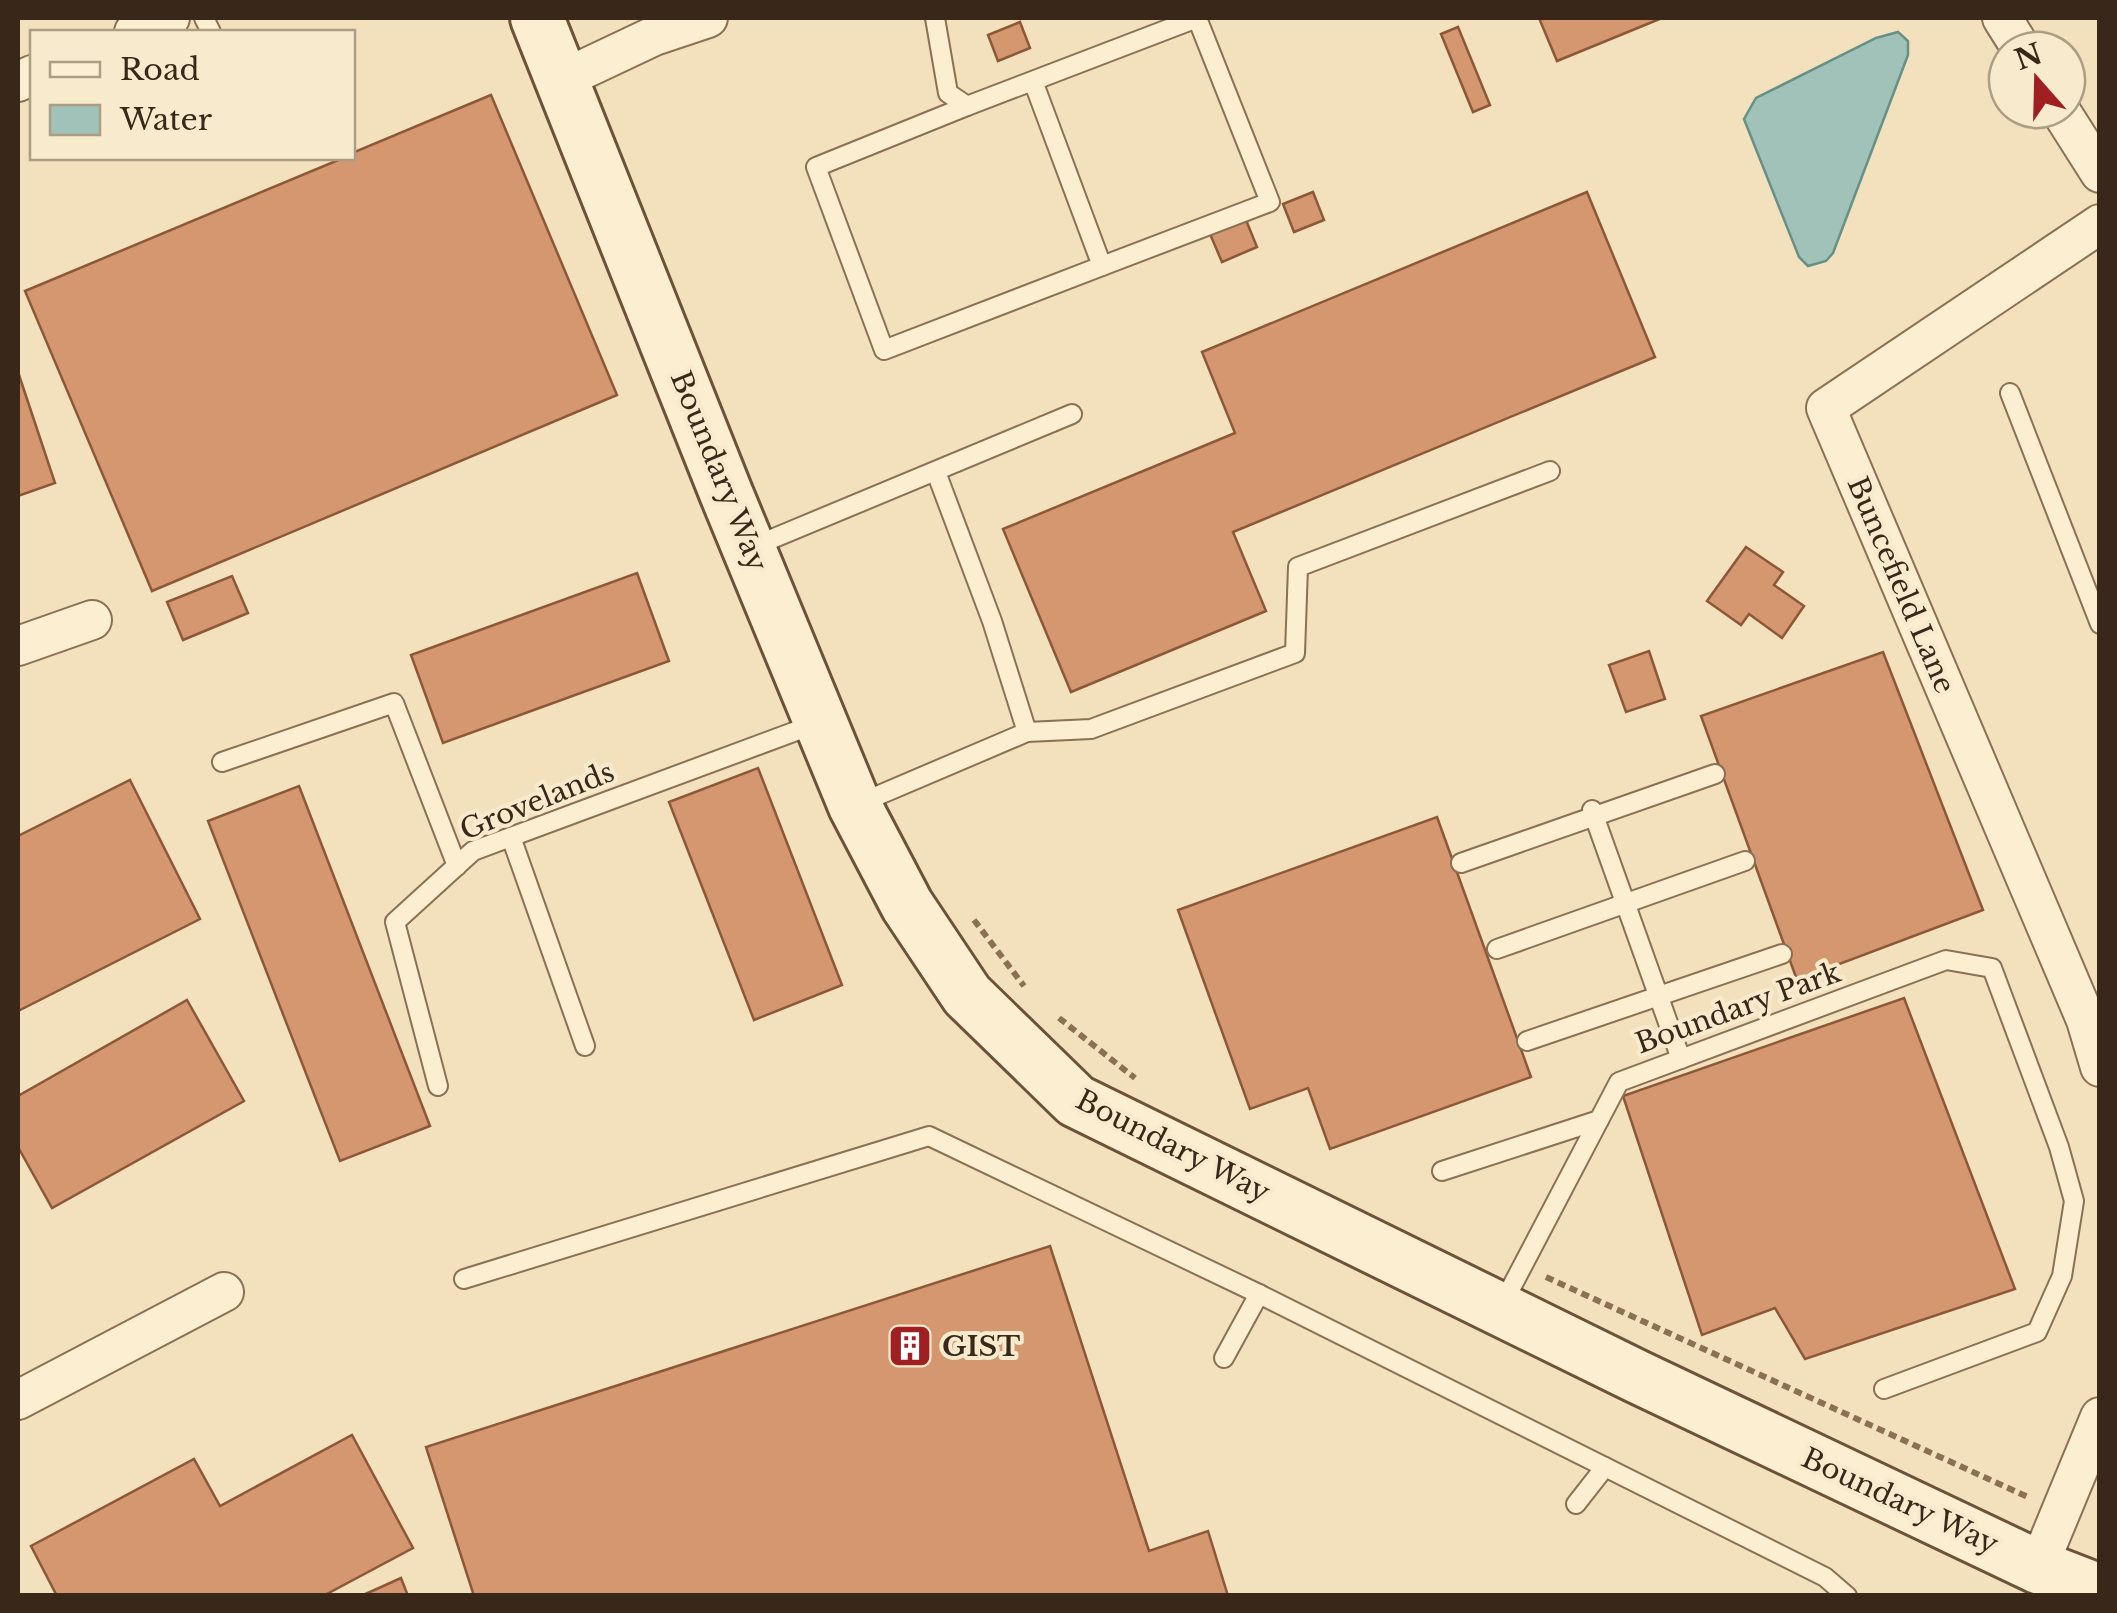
<svg xmlns="http://www.w3.org/2000/svg" width="2117" height="1613" viewBox="0 0 2117 1613" font-family="'Libre Baskerville',serif">
  <rect width="100%" height="100%" fill="#f2e1bc"/>
  <path fill="#a1c2b8" stroke="#679186" stroke-width="2.5" d="M1898 32 1908 41V55L1833 253 1826 261 1808 266 1799 257 1744 119 1756 98 1876 38Z"/>
  <g fill="#d4976f" stroke="#8c5838" stroke-width="2.5">
    <path d="M1539 18H1662L1557 61Z"/>
    <path d="M1020 22 1030 48 998 61 988 35Z"/>
    <path d="M1458 27 1490 105 1473 112 1441 34Z"/>
    <path d="M491 95 617 395 152 591 25 291 343 158H352V153Z"/>
    <path d="M1313 192 1324 220 1294 232 1283 204Z"/>
    <path d="M1587 192 1655 357 1233 532 1266 611 1071 692 1003 529 1235 433 1202 352Z"/>
    <path d="M1246 220 1257 247 1222 262 1210 234Z"/>
    <path d="M18 372 55 483 18 496Z"/>
    <path d="M1746 547 1783 572 1774 585 1804 606 1782 638 1749 614 1741 625 1707 601Z"/>
    <path d="M637 573 669 661 443 743 411 655Z"/>
    <path d="M232 576 248 613 183 640 167 602Z"/>
    <path d="M1649 651 1665 699 1626 712 1609 665Z"/>
    <path d="M1883 652 1983 910 1797 980 1701 716Z"/>
    <path d="M758 768 842 985 754 1020 669 802Z"/>
    <path d="M130 780 200 919 18 1011V836Z"/>
    <path d="M299 786 430 1126 340 1161 208 821Z"/>
    <path d="M1437 817 1531 1077 1330 1149 1308 1088 1250 1109 1178 910Z"/>
    <path d="M1904 998 2015 1289 1805 1359 1775 1308 1702 1335 1623 1096Z"/>
    <path d="M187 1000 244 1101 52 1208 18 1147V1096Z"/>
    <path d="M1050 1246 1149 1551 1208 1531 1228 1596H474L426 1447Z"/>
    <path d="M352 1435 413 1548 323 1596H57L31 1546 194 1459 220 1506Z"/>
    <path d="M401 1578 408 1596H361Z"/>
  </g>
  <g fill="none" stroke-linecap="round" stroke-linejoin="round">
    <defs>
      <g id="lane">
        <path d="M204 18 211 32"/>
        <path d="M935 18 948 93 967 106 1197 18 1270 202 1102 266 1033 81"/>
        <path d="M967 106 816 167 884 350 1102 266"/>
        <path d="M2010 393 2100 624"/>
        <path d="M755 546 1072 414"/>
        <path d="M1027 732 1091 729 1295 653 1298 567 1550 471"/>
        <path d="M222 762 394 703 457 866"/>
        <path d="M858 804 1027 732 992 621 936 472"/>
        <path d="M1592 810 1681 1059"/>
        <path d="M511 837 585 1046"/>
        <path d="M1461 863 1715 774"/>
        <path d="M1497 949 1745 861"/>
        <path d="M1527 1041 1782 954"/>
        <path d="M438 1086 395 922 473 851 815 724"/>
        <path d="M1442 1171 1599 1120"/>
        <path d="M464 1279 929 1136 1259 1294 1825 1577 1847 1596"/>
        <path d="M1501 1307 1619 1082 1946 960 1992 968 2059 1147 2074 1201 2062 1276 2037 1332 1884 1389"/>
        <path d="M1224 1358 1259 1294"/>
        <path d="M1576 1504 1605 1467"/>
      </g>
      <g id="street">
        <path d="M2002 18 2022 50"/>
        <path d="M134 32 170 18"/>
        <path d="M563 79 654 36 708 18"/>
        <path d="M18 82 32 75"/>
        <path d="M2060 110 2100 173"/>
        <path d="M2100 224 1826 408 2086 1020 2100 1067"/>
        <path d="M18 646 92 620"/>
        <path d="M18 1400 224 1292"/>
        <path d="M2038 1567 2100 1417"/>
      </g>
      <path id="secondary" d="M537 18 726 493 855 806 907 905 967 995 1076 1101 1638 1377 2038 1567 2100 1591"/>
    </defs>
    <use href="#lane" stroke="#8b7054" stroke-width="22"/>
    <use href="#street" stroke="#8b7054" stroke-width="42"/>
    <use href="#secondary" stroke="#6d5138" stroke-width="58"/>
    <g stroke="#8b7054" stroke-width="6" stroke-dasharray="8 5" stroke-linecap="butt">
      <path d="M974 920 1024 986"/>
      <path d="M1059 1018 1135 1078"/>
      <path d="M1546 1277 2030 1498"/>
    </g>
    <use href="#lane" stroke="#fceed0" stroke-width="18"/>
    <use href="#street" stroke="#fceed0" stroke-width="38"/>
    <use href="#secondary" stroke="#fceed0" stroke-width="52"/>
  </g>
  <defs>
    <symbol id="building-square" viewBox="-11 -11 22 22"><rect x="-9" y="-9" width="18" height="18" rx="4" fill="#9f1f22" stroke="#f8ebcd"/><path d="M-4-6H4V6H1V3H-1V6H-4ZM-2.5-4.3h1.7v1.8h-1.7ZM.8-4.3h1.7v1.8H.8ZM-2.5-1h1.7V.8h-1.7ZM.8-1h1.7V.8H.8Z" fill="#fff"/></symbol>
  </defs>
  <g fill-rule="evenodd">
    <use href="#building-square" x="885" y="1321" width="50" height="50"/>
  </g>
  <g text-anchor="middle" dominant-baseline="central" stroke-width="8" stroke-linejoin="round" paint-order="stroke">
    <g font-size="28" fill="#39281a" stroke="#f8ebcd">
      <text transform="translate(719 471) rotate(68)">Boundary Way</text>
      <text transform="translate(1901 585) rotate(67)">Buncefield Lane</text>
      <text transform="translate(537 801) rotate(-22)">Grovelands</text>
      <text transform="translate(1738 1008) rotate(-20)">Boundary Park</text>
      <text transform="translate(1173 1146) rotate(27)">Boundary Way</text>
      <text transform="translate(1900 1501) rotate(25)">Boundary Way</text>
    </g>
    <g font-size="28" font-weight="bold" fill="#39281a" stroke="#f8ebcd" text-anchor="start">
      <text x="942" y="1346">GIST</text>
    </g>
  </g>
  <rect width="2117" height="1613" fill="none" stroke="#39281a" stroke-width="40"/>
  <rect x="30" y="30" width="325" height="130" fill="#f8ebcd" stroke="#ac9d85" stroke-width="2.5"/>
  <rect x="50" y="62" width="50" height="15" fill="#fceed0" stroke="#ac9d85" stroke-width="2.5"/>
  <text x="120" y="80" font-size="30" fill="#39281a">Road</text>
  <rect x="50" y="105" width="50" height="30" fill="#a1c2b8" stroke="#ac9d85" stroke-width="2.5"/>
  <text x="120" y="130" font-size="30" fill="#39281a">Water</text>
  <g transform="translate(2037 80) rotate(340)"><circle r="48" fill="#f8ebcd" stroke="#ac9d85" stroke-width="2.5"/>
  <path d="M0-8L18 38L0 25L-18 38Z" fill="#9f1f22"/>
  <text y="-15" font-size="28" font-weight="bold" text-anchor="middle" fill="#39281a">N</text>
  </g>
</svg>
